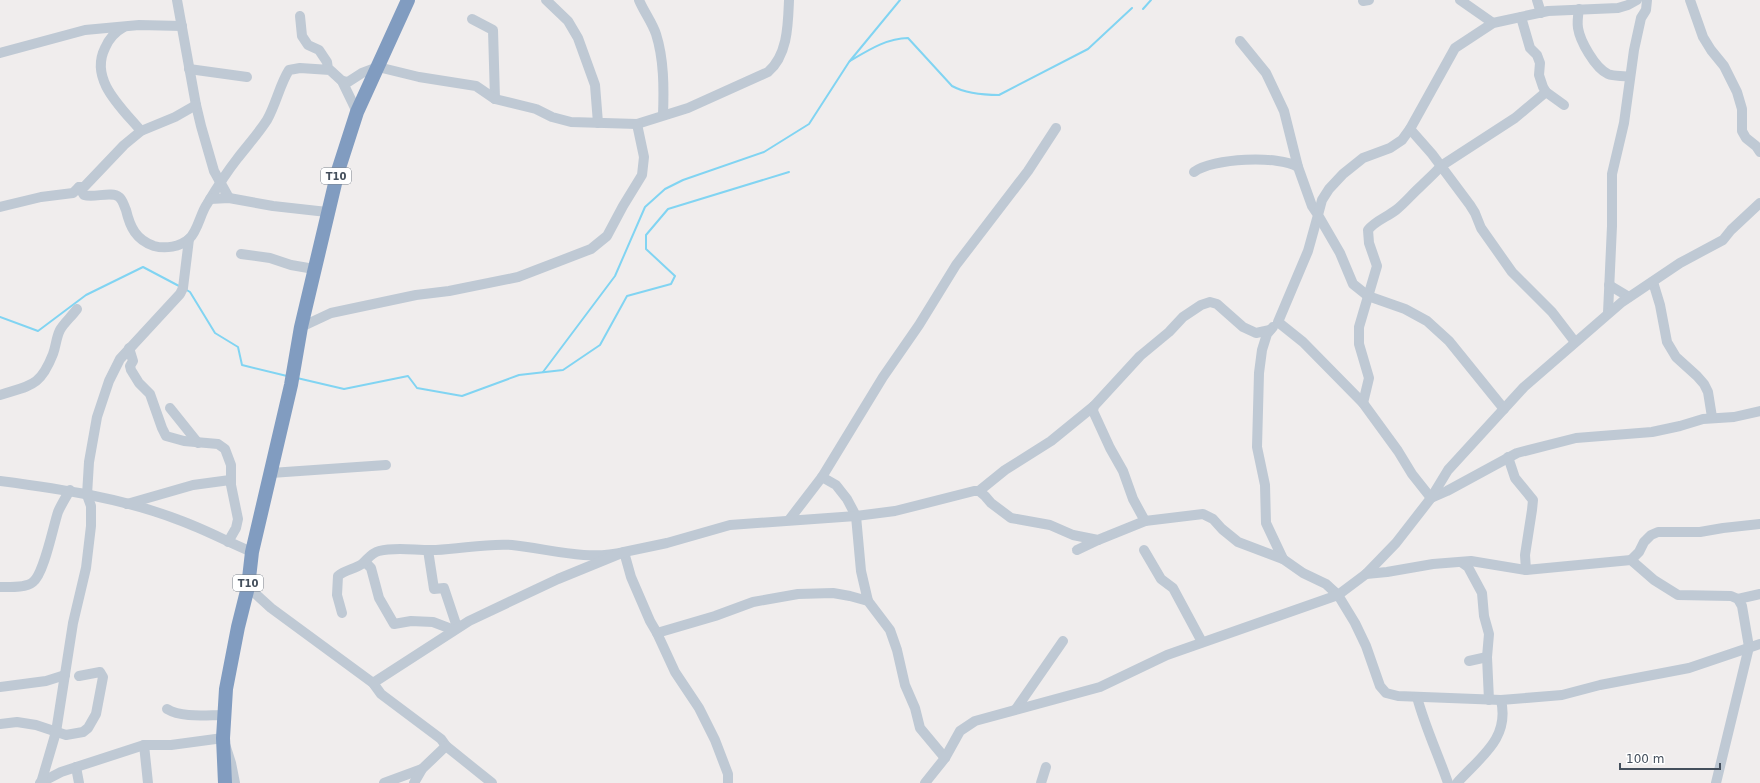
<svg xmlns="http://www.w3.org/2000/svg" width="1760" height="783" viewBox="0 0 1760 783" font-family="'DejaVu Sans',sans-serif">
  <rect width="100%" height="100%" fill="#f0eded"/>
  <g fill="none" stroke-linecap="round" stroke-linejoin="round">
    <g stroke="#81d4f2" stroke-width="2">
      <path d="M1143 9 1151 0"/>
      <path d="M850 61C867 51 887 38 908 38L952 86C965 93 984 95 999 95L1088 49 1132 8"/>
      <path d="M185 289 190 292 215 333 238 347 242 365 287 376"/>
      <path d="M0 317 38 331 86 295 143 267 179 286"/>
      <path d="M543 372 615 276 645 207 665 189 683 180 764 152 809 124 849 62 900 0"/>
      <path d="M297 378 344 389 408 376 417 388 462 396 519 375 563 370 600 345 627 296 671 284 675 276 646 249V235L668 209 789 172"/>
    </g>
    <g stroke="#bfc9d4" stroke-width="10">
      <path d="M177 0 196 105 201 126 214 171 229 198"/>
      <path d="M546 0 568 21 578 38 595 85 598 123"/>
      <path d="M639 0C644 12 652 22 656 34 664 59 664 88 663 115"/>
      <path d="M1460 0 1493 23"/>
      <path d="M1537 0 1541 13"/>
      <path d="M1690 0 1703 37 1711 50 1724 66 1737 92 1742 109V131L1746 138 1756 146 1760 152"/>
      <path d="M1363 1 1369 0"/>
      <path d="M1579 9C1578 15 1577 21 1578 28 1580 41 1595 68 1608 74 1615 77 1623 75 1630 77"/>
      <path d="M300 16 302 36 308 45 319 50 327 62 328 69"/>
      <path d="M1521 17 1530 48 1537 55 1540 63 1539 75 1543 87 1546 92 1564 105"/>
      <path d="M472 19 493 30 495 99"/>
      <path d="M124 27C115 32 109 38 105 48 89 80 122 108 141 131"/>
      <path d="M1240 41 1266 73 1284 111 1298 167 1312 206 1318 215 1308 251 1278 322 1303 342 1363 403 1398 451 1412 474 1431 498 1447 491 1517 453 1576 438 1652 432 1680 426 1703 419 1734 417 1760 411"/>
      <path d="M0 53 85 30 139 25 182 26"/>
      <path d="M189 69 247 77"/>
      <path d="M342 81 348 82 362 73 378 67 419 77 476 86 495 99 536 109 552 117 571 122 637 124 688 108 768 72C788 55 788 24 789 0"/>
      <path d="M1410 129 1432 154 1470 205 1475 213 1481 228 1512 272 1552 312 1575 342"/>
      <path d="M1194 172C1212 158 1279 155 1298 167"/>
      <path d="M79 187 84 195C94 198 112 191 119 197 123 200 124 206 126 210 130 227 136 240 154 246 165 249 180 247 189 239 198 231 200 214 207 204 216 189 226 173 237 159 247 146 258 134 267 120 276 104 280 84 289 70L300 68 330 70 342 81 357 112"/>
      <path d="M210 199 229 198 273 206 327 212"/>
      <path d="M0 207 41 197 73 193 79 187H84L124 145 141 131 175 117 196 105"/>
      <path d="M241 254 270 258 291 265 314 269"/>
      <path d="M1653 282 1660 305 1667 342 1676 357 1697 376 1704 384 1708 392 1712 417"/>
      <path d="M1609 285 1629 297"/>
      <path d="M1608 313 1612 226V174L1624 123 1634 50 1641 18 1646 10 1647 0"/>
      <path d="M301 327 331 313 416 295 449 291 518 277 591 249 607 236 623 206 642 175 644 157 637 124"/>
      <path d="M1273 327 1267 334 1262 350 1259 373 1257 447 1265 485 1266 523 1283 559"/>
      <path d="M129 348 133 361 130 366 131 370 139 383 150 394 162 428 166 436 184 441 218 444 225 449 231 465V485L238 519 236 528 228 542"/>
      <path d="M0 395C31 385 40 387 53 354 56 346 56 338 60 330 63 324 72 316 77 309"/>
      <path d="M1363 403 1369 378 1359 344V327L1377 266 1369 243 1368 230C1375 221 1387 217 1396 210 1405 203 1412 194 1421 186 1428 179 1434 174 1441 166L1515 118 1546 92"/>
      <path d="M170 408 198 443"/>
      <path d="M1504 409 1449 341 1427 321 1405 309 1368 296 1353 284 1340 253 1318 215 1322 200 1329 189 1343 174 1363 158 1390 148 1402 140 1410 129 1455 48 1493 23 1548 11 1618 8 1628 5 1637 0"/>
      <path d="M1508 457 1515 478 1533 500 1532 510 1525 555 1526 570"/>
      <path d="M271 473 386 465"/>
      <path d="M822 477 836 485 847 499 856 516 861 571 868 601"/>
      <path d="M0 481C61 489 122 498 179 520 204 529 228 542 252 552"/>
      <path d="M979 491 1005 470 1051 441 1094 406"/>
      <path d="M127 504 193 485 230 480"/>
      <path d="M789 520 822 477 883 377 919 325 956 265 1028 171 1056 128"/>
      <path d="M1145 521 1133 499 1123 471 1110 448 1093 411 1094 406 1140 356 1169 332 1183 317 1201 305 1210 302 1217 304 1243 327 1256 333 1270 330"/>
      <path d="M428 550 434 589 444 588 456 624 460 626"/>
      <path d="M1077 550 1098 540"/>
      <path d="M1144 550 1161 579 1173 588 1202 642"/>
      <path d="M1631 560 1639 552 1644 542 1651 535 1658 532H1700L1723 528 1760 524"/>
      <path d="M365 562 371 568 379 598 394 624 411 621 433 622 454 630"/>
      <path d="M1461 562 1468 567 1482 593 1484 616 1489 634 1487 657 1489 700"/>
      <path d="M1366 574 1387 572 1433 564 1471 561 1526 570 1631 560 1654 580 1678 595 1731 596 1738 599 1742 606 1749 647 1716 783"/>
      <path d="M0 587C10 587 26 588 33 582 44 574 53 527 58 512 61 505 66 497 70 490"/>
      <path d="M248 587 271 608 373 683 381 694 441 739 446 746 492 783"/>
      <path d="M1738 599 1760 594"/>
      <path d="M342 613 337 595 338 576C345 570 355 569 362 564 368 559 371 553 379 551 398 546 417 551 436 550 462 549 487 543 512 545 550 549 586 561 624 552L631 577 650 621 657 633 675 672 699 708 715 740 728 774V783"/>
      <path d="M657 633 715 616 753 602 798 594 833 593 850 596 868 601 890 630 897 650 905 685 915 708 920 728 945 758"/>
      <path d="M1469 661 1487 657"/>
      <path d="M373 683 469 621 558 579 624 552 667 543 730 525 856 516 895 511 974 491H979L985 496 991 503 1011 518 1050 525 1073 535 1098 540 1145 521 1203 514 1213 519 1222 529 1238 542 1283 559 1303 573 1326 584 1338 595 1355 623 1366 646 1380 686 1386 693 1398 696 1501 700 1562 695 1600 685 1689 668 1760 644"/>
      <path d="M0 687 46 681 65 675"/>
      <path d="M1417 697C1425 727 1438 754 1448 783"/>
      <path d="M167 709C182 718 206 715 223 715"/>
      <path d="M1016 709 1063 641"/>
      <path d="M0 724 17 722 36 725 66 735 83 732 88 728 96 714 103 677 100 672 79 676"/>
      <path d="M144 745 148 783"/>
      <path d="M76 767 79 783"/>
      <path d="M40 783 61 772 144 745H171L223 738 231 763 235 783"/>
      <path d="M41 783 56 732 73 623 86 568 91 526V506L87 495 89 462 97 417 109 381 120 359 180 294 183 288 189 239"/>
      <path d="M384 783 422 769"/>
      <path d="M414 783 422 769 446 746"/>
      <path d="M925 783 945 758 960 731 975 721 1100 687 1167 655 1338 595 1366 574 1396 543 1431 498 1448 470 1524 387 1622 302 1680 263 1723 240 1731 230 1760 203"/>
      <path d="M1041 783 1046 767"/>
      <path d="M1457 783C1480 757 1510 739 1501 700"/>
    </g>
    <path stroke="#819cc0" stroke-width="14" d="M225 783 223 738 226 689 238 627 248 587 252 552 291 385 301 327 338 171 357 112 408 0"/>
  </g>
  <g text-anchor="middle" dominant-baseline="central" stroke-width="3.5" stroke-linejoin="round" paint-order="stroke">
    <g fill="#fff" stroke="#7c848d" stroke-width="1">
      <rect x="321" y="168" width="30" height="16" rx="3"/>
      <rect x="233" y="575" width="30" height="16" rx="3"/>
    </g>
    <g font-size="10" font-weight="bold" fill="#444f5c">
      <text x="336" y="176">T10</text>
      <text x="248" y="583">T10</text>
    </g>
  </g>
  <path d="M1620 763v6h100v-6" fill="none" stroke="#444f5c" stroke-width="2"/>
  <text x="1626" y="763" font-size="12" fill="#444f5c" stroke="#ffffff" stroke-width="3" paint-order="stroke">100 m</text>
</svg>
